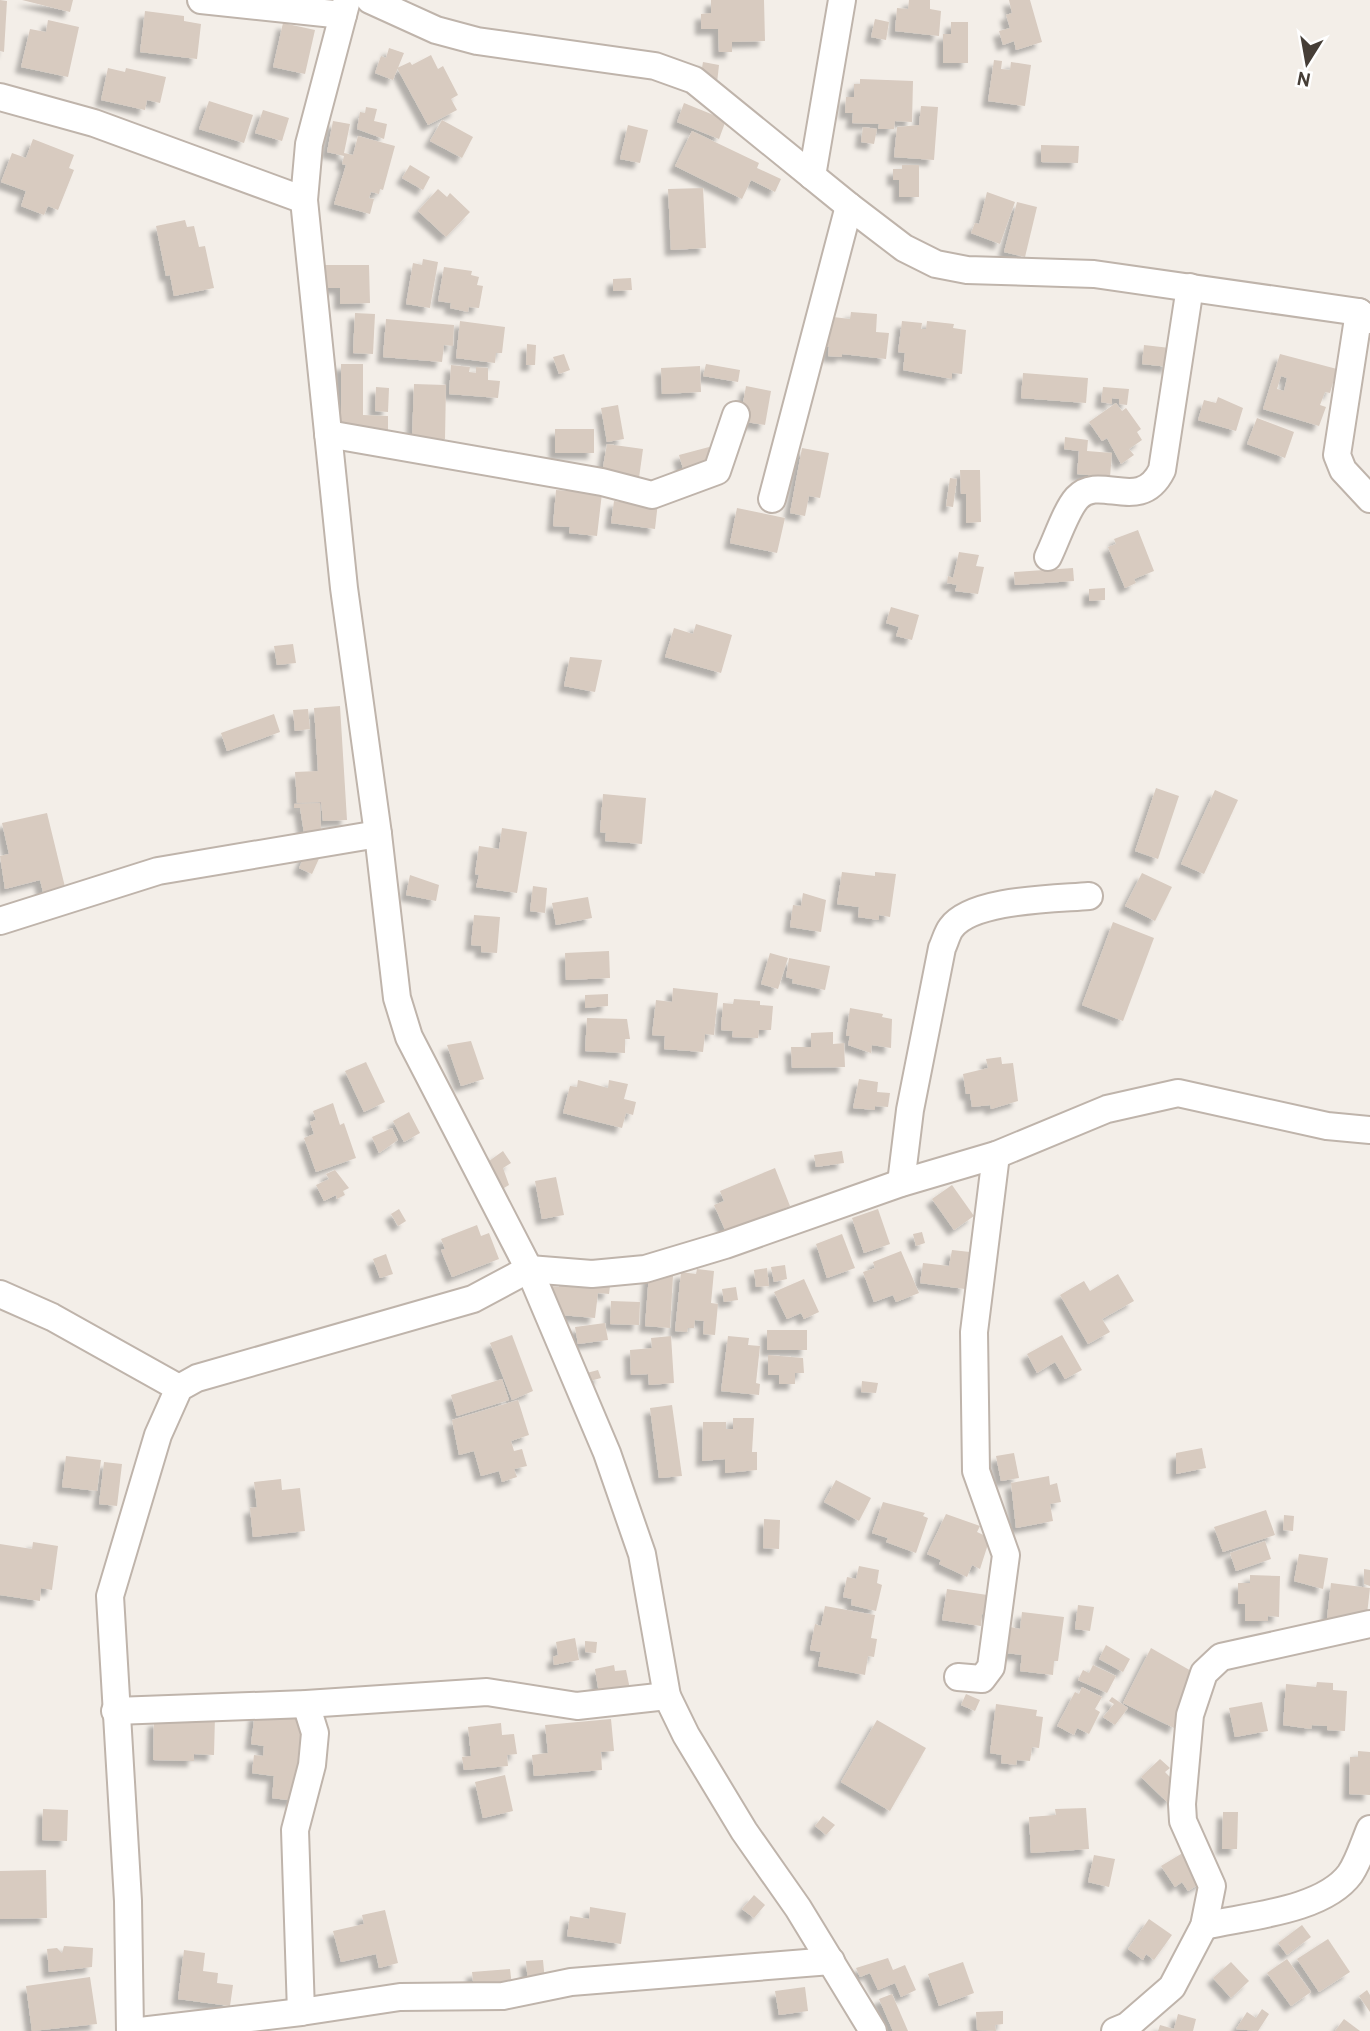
<svg xmlns="http://www.w3.org/2000/svg" width="1370" height="2031" viewBox="0 0 1370 2031" font-family="Overpass,sans-serif">
  <defs>
    <filter id="shadow"><feDropShadow dx="-6" dy="6" stdDeviation="2" flood-color="#0004"/></filter>
  </defs>
  <rect width="100%" height="100%" fill="#f3eee8"/>
  <g fill="#d8cbc0" fill-rule="evenodd" filter="url(#shadow)">
    <path d="M0 0 7 1 4 52 0 51Z"/>
    <path d="M22 0H73L70 12Z"/>
    <path d="M711 0H764L765 41 732 42V52H719L718 29H701V14L711 13Z"/>
    <path d="M909 0H930V9L941 11 939 36 895 31 897 8 908 9Z"/>
    <path d="M1009 0H1030L1042 42 1016 50 1014 41 1003 45 999 31 1010 28 1006 15 1012 13Z"/>
    <path d="M145 11 184 16V21L201 24 197 59 140 52Z"/>
    <path d="M875 19 889 22 886 40 871 37Z"/>
    <path d="M48 20 79 27 68 77 21 67 30 29 46 32Z"/>
    <path d="M951 22H968V63H943V34H951Z"/>
    <path d="M283 23 315 30 305 74 273 67Z"/>
    <path d="M389 48 404 53 393 80 375 73 381 56 386 58Z"/>
    <path d="M431 55 438 69 443 66 458 95 451 99 457 110 428 125 397 68 410 62 412 65Z"/>
    <path d="M994 60 1002 61 1001 69 1010 70 1011 62 1031 65 1025 106 988 101Z"/>
    <path d="M703 62 719 65 717 83 700 80Z"/>
    <path d="M108 68 125 72 126 68 166 77 160 103 147 100 145 110 101 100Z"/>
    <path d="M860 79 913 81 912 122 895 121 894 129H878L879 124 852 123 853 113H845L846 97H854V84H860Z"/>
    <path d="M209 101 253 115 244 143 199 129Z"/>
    <path d="M684 103 726 120 719 139 677 122Z"/>
    <path d="M921 106 938 107 934 160 894 157 897 127 919 125Z"/>
    <path d="M366 107 377 109 374 121 387 124 384 139 357 129 360 112 365 113Z"/>
    <path d="M263 110 289 118 282 141 255 133Z"/>
    <path d="M442 120 473 137 462 158 430 141Z"/>
    <path d="M333 121 350 124 344 153 353 155 358 136 395 146 383 190 380 189 379 194 371 192 369 198 374 199 370 214 334 204 346 165 342 164 344 156 327 152Z"/>
    <path d="M628 125 648 130 640 163 620 159Z"/>
    <path d="M863 127 877 129 874 144 861 142Z"/>
    <path d="M692 131 759 163 757 168 781 179 775 192 751 180 742 199 675 166Z"/>
    <path d="M33 139 74 155 69 168 74 170 58 210 48 206 44 215 21 206 26 191 1 182 12 153 26 158Z"/>
    <path d="M1041 145 1079 146 1078 163 1041 162Z"/>
    <path d="M410 165 430 177 423 190 402 178Z"/>
    <path d="M902 165H919V197H899V180H893V169H902Z"/>
    <path d="M703 188 706 248 671 250 668 189Z"/>
    <path d="M438 189 447 197 450 193 470 212 446 237 418 211Z"/>
    <path d="M987 192 1015 202 1000 244 971 233 975 223 979 224Z"/>
    <path d="M1017 202 1037 207 1025 257 1004 252Z"/>
    <path d="M185 220 187 227 194 226 199 247 205 246 214 288 174 296 170 275 166 276 156 226Z"/>
    <path d="M423 259 438 262 430 308 406 304 413 263 422 265Z"/>
    <path d="M325 265H369L370 303 340 304V288H325Z"/>
    <path d="M444 267 472 271 471 275 479 277 477 285 483 286 479 308 469 307 468 312 450 308 451 303 438 301Z"/>
    <path d="M631 278 632 290 613 291V279Z"/>
    <path d="M851 312 877 314 876 332 889 333 886 359 842 354V357L828 356 829 347H824L825 331 830 332 833 317 850 319Z"/>
    <path d="M355 313 375 314 373 354 353 353Z"/>
    <path d="M386 319 454 325 453 346 444 345 442 362 383 357Z"/>
    <path d="M460 321 505 327 502 353H496L495 363 456 358Z"/>
    <path d="M902 321 922 323 921 329H926L927 321 954 324 953 328 966 330 962 374 952 373V379L903 370 905 353 898 352Z"/>
    <path d="M527 344 536 345 535 365H526Z"/>
    <path d="M1144 345 1170 348 1169 367 1142 364Z"/>
    <path d="M564 354 570 370 559 374 553 357Z"/>
    <path d="M1280 354 1337 369 1330 393 1325 392 1320 405 1326 407 1319 426 1263 409ZM1281 376 1287 378 1284 391 1277 389Z"/>
    <path d="M341 364H363V415L388 416V432L341 428Z"/>
    <path d="M706 364 740 370 738 382 703 376Z"/>
    <path d="M451 365 470 367 469 372 476 373V367L488 368V380L500 381 498 398 449 394Z"/>
    <path d="M700 366 701 392 662 394 661 368Z"/>
    <path d="M1023 373 1088 378 1086 403 1021 398Z"/>
    <path d="M414 384 446 385 445 439H412Z"/>
    <path d="M746 386 771 391 765 425 740 421Z"/>
    <path d="M376 387 389 388 388 412 375 411Z"/>
    <path d="M1103 387 1129 389 1127 405 1119 404V399L1112 398V404L1101 402Z"/>
    <path d="M1218 397 1243 408 1236 431 1198 420 1204 400 1216 403Z"/>
    <path d="M1116 403 1122 411 1126 408 1141 429 1137 432 1142 440 1129 449 1134 455 1121 464 1107 438 1102 441 1089 422Z"/>
    <path d="M618 405 624 439 607 442 601 408Z"/>
    <path d="M1257 418 1294 432 1285 458 1247 444Z"/>
    <rect x="555" y="429" width="39" height="24"/>
    <path d="M1065 437 1088 440 1087 451 1112 453 1110 477 1077 474 1079 451 1064 449Z"/>
    <path d="M607 444 643 449 639 478 602 473Z"/>
    <path d="M709 447 713 460 684 472 679 455Z"/>
    <path d="M802 448 829 453 820 498 809 496 805 516 790 513Z"/>
    <path d="M960 470H980L981 522 966 523V494H961Z"/>
    <path d="M950 478 957 479 953 507 946 506Z"/>
    <path d="M556 490 602 493 597 536 569 533 570 527 553 526Z"/>
    <path d="M614 501 638 504 658 502 655 529 611 523Z"/>
    <path d="M737 508 785 518 777 553 730 543Z"/>
    <path d="M1138 530 1154 571 1134 579 1136 583 1125 588 1108 547 1116 544 1114 539Z"/>
    <path d="M959 552 979 555 976 566 984 567 978 594 955 591 957 585 947 583 948 576 953 578Z"/>
    <path d="M1073 568 1074 581 1015 585 1014 572Z"/>
    <path d="M1105 588V600L1089 601V589Z"/>
    <path d="M891 607 919 615 912 640 896 636 899 627 886 623Z"/>
    <path d="M696 624 732 635 721 673 665 657 674 628 693 634Z"/>
    <path d="M293 644 296 663 277 665 274 646Z"/>
    <path d="M570 657 602 660 595 692 564 686Z"/>
    <path d="M340 706 347 820 323 821 321 802 297 803 295 772 318 771 314 708Z"/>
    <path d="M308 709 310 729 295 731 293 710Z"/>
    <path d="M274 714 280 732 227 751 221 733Z"/>
    <path d="M1156 788 1179 796 1158 859 1135 851Z"/>
    <path d="M1215 790 1238 800 1204 874 1181 864Z"/>
    <path d="M603 794 646 798 642 844 605 841 606 833 600 832Z"/>
    <path d="M320 803 321 832 304 833 300 808H294V804Z"/>
    <path d="M47 813 65 887 43 892 40 880 5 889 0 856 9 854 2 823Z"/>
    <path d="M502 828 527 832 517 893 476 887 479 875 475 874 479 846 499 849Z"/>
    <path d="M309 846 322 852 312 874 299 868Z"/>
    <path d="M842 872 875 876V872L896 874 890 917 879 915V920L858 917 859 907 837 904Z"/>
    <path d="M1142 873 1172 887 1155 921 1125 906Z"/>
    <path d="M410 875 439 885 436 901 406 895Z"/>
    <path d="M533 886 547 888 545 913 530 911Z"/>
    <path d="M803 893 826 900 821 932 790 927 793 905 801 906Z"/>
    <path d="M588 897 592 918 556 925 552 903Z"/>
    <path d="M474 915 500 917 497 953 481 952V946L471 945Z"/>
    <path d="M1113 922 1154 938 1123 1021 1082 1005Z"/>
    <path d="M609 951 610 978 566 980 565 953Z"/>
    <path d="M770 953 788 958 778 989 761 984Z"/>
    <path d="M789 958 830 966 825 990 792 983 793 979 786 977Z"/>
    <path d="M673 988 718 993 714 1035 705 1034 703 1052 664 1049 665 1036 652 1035 656 1000 672 1002Z"/>
    <path d="M608 994V1006L585 1008V995Z"/>
    <path d="M734 999 760 1001V1005L773 1006 771 1030H759L758 1038 732 1037 733 1031 721 1030 723 1003 733 1004Z"/>
    <path d="M850 1008 883 1014 882 1017 892 1019 891 1048 872 1045 871 1053 848 1045 850 1036H846Z"/>
    <path d="M587 1018 627 1019 630 1039H625V1053L585 1051Z"/>
    <path d="M833 1032V1044L844 1043 845 1067 792 1068 791 1047H811V1033Z"/>
    <path d="M471 1041 484 1079 461 1086 447 1045Z"/>
    <path d="M1001 1057 1002 1064 1013 1063 1018 1101 991 1109 990 1105 972 1107 970 1094H966L963 1074 988 1068 986 1059Z"/>
    <path d="M366 1062 385 1102 364 1112 345 1071Z"/>
    <path d="M859 1079 878 1082 877 1092 890 1093 888 1107 875 1106V1110L853 1108Z"/>
    <path d="M578 1080 608 1088 609 1080 628 1084 624 1099 636 1102 633 1115 626 1113 622 1128 563 1113 570 1086 577 1087Z"/>
    <path d="M333 1103 340 1125 344 1123 356 1158 316 1172 304 1138 314 1134 310 1122 316 1120 313 1111Z"/>
    <path d="M409 1112 420 1133 404 1142 393 1121Z"/>
    <path d="M392 1128 398 1140 379 1153 372 1137Z"/>
    <path d="M503 1151 511 1163 503 1168 509 1185 499 1191 485 1164Z"/>
    <path d="M842 1151 844 1163 816 1167 814 1155Z"/>
    <path d="M775 1168 790 1206 726 1232 714 1205 724 1201 720 1191Z"/>
    <path d="M335 1170 349 1188 343 1191 345 1195 337 1199 336 1195 324 1201 316 1185 329 1179 326 1174Z"/>
    <path d="M556 1177 564 1215 542 1219 535 1181Z"/>
    <path d="M952 1185 974 1216 954 1230 932 1199Z"/>
    <path d="M399 1209 406 1221 398 1226 391 1214Z"/>
    <path d="M878 1209 890 1244 864 1253 852 1218Z"/>
    <path d="M477 1225 481 1236 489 1233 499 1259 452 1277 441 1250 445 1249 441 1239Z"/>
    <path d="M922 1232 925 1243 916 1246 913 1234Z"/>
    <path d="M842 1234 855 1268 827 1278 816 1244Z"/>
    <path d="M952 1250 970 1252 965 1289 920 1283 923 1263 949 1266Z"/>
    <path d="M901 1251 919 1293 896 1302 893 1295 874 1302 863 1272 875 1268 873 1262Z"/>
    <path d="M386 1254 393 1274 380 1278 373 1259Z"/>
    <path d="M785 1265 787 1279 774 1282 771 1267Z"/>
    <path d="M767 1268 769 1286 756 1287 754 1270Z"/>
    <path d="M697 1269 714 1271 711 1303 718 1304 715 1335 703 1334 704 1321 695 1320 694 1328H688L687 1332 675 1331 681 1272 696 1274Z"/>
    <path d="M649 1274 673 1276 670 1328 645 1326Z"/>
    <path d="M1118 1274 1134 1301 1102 1319 1110 1332 1088 1344 1060 1295 1084 1281 1090 1291Z"/>
    <path d="M804 1279 819 1312 804 1319 801 1313 787 1319 774 1292Z"/>
    <path d="M559 1281 610 1286 609 1294 598 1293 595 1318 549 1314 551 1286 559 1287Z"/>
    <path d="M736 1287 738 1300 724 1302 722 1289Z"/>
    <path d="M611 1301 640 1302 639 1325 610 1324Z"/>
    <path d="M605 1323 608 1340 578 1344 575 1327Z"/>
    <rect x="767" y="1330" width="40" height="20"/>
    <path d="M512 1335 533 1391 512 1400 490 1343Z"/>
    <path d="M1062 1335 1082 1370 1065 1379 1055 1362 1037 1373 1027 1354Z"/>
    <path d="M671 1336 674 1383 649 1385 648 1374 631 1375 630 1350 652 1348 651 1338Z"/>
    <path d="M728 1336 749 1338 748 1345 760 1346 756 1383 760 1384 759 1395 721 1391Z"/>
    <path d="M768 1355 803 1358 804 1373H795V1384H779V1375H768Z"/>
    <path d="M598 1370 601 1378 586 1382 583 1374Z"/>
    <path d="M502 1379 509 1400 457 1416 451 1395Z"/>
    <path d="M862 1381 878 1383 876 1393 861 1392Z"/>
    <path d="M518 1400 529 1435 511 1441 514 1451 522 1449 527 1466 514 1469 517 1477 502 1482 499 1471 481 1476 474 1451 459 1455 452 1420Z"/>
    <path d="M672 1405 682 1476 659 1478 650 1408Z"/>
    <path d="M733 1418H754L752 1452H757V1470L725 1473V1459L702 1461 703 1422H726V1429H733Z"/>
    <path d="M1202 1448 1206 1468 1176 1474V1453Z"/>
    <path d="M1014 1453 1019 1478 1001 1481 996 1456Z"/>
    <path d="M66 1456 101 1460 97 1491 62 1487Z"/>
    <path d="M104 1462 122 1464 117 1506 99 1504Z"/>
    <path d="M1049 1476 1050 1485 1057 1483 1061 1502 1050 1504 1053 1521 1016 1528 1011 1483Z"/>
    <path d="M281 1479 282 1490 300 1488 305 1531 253 1537 250 1508 257 1507 254 1482Z"/>
    <path d="M836 1480 871 1498 859 1521 824 1502Z"/>
    <path d="M883 1502 925 1513 923 1516 928 1518 916 1553 886 1542 888 1538 872 1533Z"/>
    <path d="M1266 1510 1275 1535 1223 1552 1214 1527Z"/>
    <path d="M946 1514 980 1526 977 1532 990 1538 980 1569 972 1565 967 1577 939 1564 941 1560 927 1554Z"/>
    <path d="M1284 1515 1294 1516 1293 1531 1283 1530Z"/>
    <path d="M764 1519 780 1520 779 1549 763 1548Z"/>
    <path d="M1265 1541 1271 1559 1236 1571 1230 1553Z"/>
    <path d="M33 1542 58 1546 52 1590 41 1588 40 1601 0 1595V1544L32 1549Z"/>
    <path d="M1299 1554 1328 1558 1323 1589 1294 1581Z"/>
    <path d="M859 1566 879 1570 877 1583 882 1585 876 1611 851 1605 852 1599 843 1597 847 1577 856 1579Z"/>
    <path d="M1364 1569 1370 1570V1586L1364 1584Z"/>
    <path d="M1250 1575 1280 1576 1279 1617 1268 1616V1621H1245V1604H1238V1583H1250Z"/>
    <path d="M1331 1583 1370 1588 1366 1623 1327 1618Z"/>
    <path d="M947 1589 994 1596 991 1615 982 1614 981 1626 942 1620Z"/>
    <path d="M1078 1605 1094 1607 1090 1631 1075 1629Z"/>
    <path d="M825 1606 875 1615 871 1638 877 1639 874 1657 868 1656 865 1675 818 1666 821 1652 810 1650 815 1624 821 1626Z"/>
    <path d="M1022 1612 1064 1617 1058 1661H1054L1053 1675 1020 1671 1022 1655 1007 1653 1010 1627 1020 1629Z"/>
    <path d="M575 1638 579 1660 554 1665 553 1657 558 1655 556 1642Z"/>
    <path d="M585 1641 597 1642 596 1653 585 1652Z"/>
    <path d="M1106 1645 1130 1659 1123 1672 1099 1659Z"/>
    <path d="M1151 1648 1200 1676 1174 1728 1123 1703Z"/>
    <path d="M614 1665 615 1671 626 1670 630 1689 599 1694 595 1669Z"/>
    <path d="M1093 1665 1116 1676 1107 1693 1078 1680 1083 1670 1089 1673Z"/>
    <path d="M1317 1682 1333 1683V1690L1347 1691 1345 1731 1327 1730V1726L1312 1725 1311 1729 1283 1725 1286 1684 1316 1687Z"/>
    <path d="M1082 1687 1102 1697 1095 1709 1100 1712 1089 1734 1077 1728 1074 1735 1057 1726 1075 1692 1079 1694Z"/>
    <path d="M966 1694 980 1700 975 1711 961 1705Z"/>
    <path d="M1112 1697 1128 1708 1115 1725 1103 1717 1114 1704 1109 1701Z"/>
    <path d="M1262 1702 1268 1731 1235 1737 1229 1708Z"/>
    <path d="M996 1704 1037 1710 1036 1716 1043 1717 1039 1748 1032 1747 1030 1761 1017 1760 1016 1765 1001 1763 1002 1755 990 1753Z"/>
    <path d="M255 1713 304 1719 295 1801 272 1798 274 1776 252 1773 254 1755 263 1756 264 1746 251 1744Z"/>
    <path d="M215 1716 214 1755 194 1754V1761L153 1760 154 1721Z"/>
    <path d="M611 1719 614 1751 601 1752 602 1770 534 1776 532 1755 548 1753 545 1725Z"/>
    <path d="M877 1720 926 1748 890 1811 841 1782Z"/>
    <path d="M501 1723 502 1735 514 1734 517 1754 507 1755 508 1766 464 1770 462 1757 471 1756 468 1727Z"/>
    <path d="M1358 1751 1370 1752V1795L1349 1794 1350 1757H1358Z"/>
    <path d="M1160 1759 1170 1768 1165 1772 1181 1788 1167 1802 1141 1777Z"/>
    <path d="M505 1775 513 1811 483 1818 475 1782Z"/>
    <path d="M1086 1808 1089 1849 1031 1853 1029 1817 1056 1815 1055 1809Z"/>
    <path d="M43 1809 68 1810 67 1841 42 1840Z"/>
    <path d="M1223 1812H1238L1237 1849H1222Z"/>
    <path d="M823 1816 835 1825 826 1835 815 1826Z"/>
    <path d="M1186 1851 1206 1880 1188 1891 1182 1882 1175 1887 1161 1866Z"/>
    <path d="M1094 1855 1115 1859 1109 1887 1088 1882Z"/>
    <path d="M46 1870 47 1918 0 1919V1871Z"/>
    <path d="M754 1895 765 1905 754 1918 742 1909Z"/>
    <path d="M590 1907 626 1913 621 1944 567 1936 570 1916 589 1919Z"/>
    <path d="M385 1910 398 1963 379 1968 376 1954 341 1962 333 1931 364 1924 362 1915Z"/>
    <path d="M1149 1919 1172 1935 1154 1960 1146 1954 1143 1960 1128 1949Z"/>
    <path d="M1302 1925 1311 1937 1287 1955 1278 1943Z"/>
    <path d="M1328 1939 1350 1972 1319 1992 1297 1959Z"/>
    <path d="M64 1946 93 1948 92 1967 49 1972 47 1949 57 1948 62 1953Z"/>
    <path d="M184 1950 205 1953 203 1971 218 1973 217 1983 233 1985 230 2006 178 1999Z"/>
    <path d="M888 1958 893 1970 905 1965 916 1990 901 1997 895 1983 878 1990 870 1973 860 1977 856 1968Z"/>
    <path d="M1287 1959 1311 1992 1291 2006 1267 1973Z"/>
    <path d="M543 1960 545 1982 528 1983 526 1961Z"/>
    <path d="M963 1962 974 1993 939 2006 928 1974Z"/>
    <path d="M1231 1962 1249 1981 1231 1998 1213 1978Z"/>
    <path d="M510 1969 512 1986 474 1990 472 1972Z"/>
    <path d="M90 1977 97 2024 32 2031 26 1986Z"/>
    <path d="M805 1987 808 2011 779 2015 775 1991Z"/>
    <path d="M1367 1990 1370 1995V2012L1359 1996Z"/>
    <path d="M892 1994 908 2031H893L879 1999Z"/>
    <path d="M1262 2009 1269 2014 1258 2031 1236 2029 1247 2012 1256 2018Z"/>
    <path d="M1003 2011V2024L995 2025 996 2031 977 2030 976 2012Z"/>
    <path d="M1178 2014 1196 2019 1193 2031H1158L1160 2025 1174 2029Z"/>
    <path d="M1344 2019 1360 2031H1335Z"/>
  </g>
  <g fill="none" stroke-linecap="round" stroke-linejoin="round">
    <defs>
      <g id="minor">
        <path d="M201 0 343 15"/>
        <path d="M347 0 309 144 304 200 344 588 378 834 397 998 409 1037 529 1269 607 1453 642 1554 667 1696 686 1735 744 1831 798 1908 873 2031"/>
        <path d="M370 0 436 30 477 41 655 66 694 80 849 206 904 248 936 264 967 270 1094 274 1359 312 1370 320"/>
        <path d="M0 97 94 123 304 200"/>
        <path d="M812 176 842 0"/>
        <path d="M1359 312 1337 455 1343 470 1370 499"/>
        <path d="M328 434 602 482 652 495 717 471 736 415"/>
        <path d="M772 499 849 206"/>
        <path d="M1048 557C1056 541 1066 510 1077 498 1100 473 1140 515 1162 470L1190 287"/>
        <path d="M0 921 158 871 378 834"/>
        <path d="M901 1183 910 1110 942 948C945 942 947 933 951 928 972 899 1055 899 1089 896"/>
        <path d="M0 1294 52 1317 179 1388"/>
        <path d="M958 1677 982 1679 991 1667 1006 1555 976 1471 974 1332 996 1155"/>
        <path d="M115 1711 306 1704 487 1692 577 1706 667 1696"/>
        <path d="M1204 1926C1247 1916 1323 1911 1350 1874 1359 1861 1364 1843 1370 1829"/>
        <path d="M301 2012 295 1830 312 1765 315 1733 306 1704"/>
        <path d="M130 2031 128 1901 110 1596 158 1435 179 1388 197 1378 473 1299 529 1269 592 1274 645 1269 725 1245 901 1183 996 1155 1107 1109 1178 1093 1327 1126 1370 1130"/>
        <path d="M140 2031 301 2012 400 1997 503 1996 571 1982 831 1961"/>
        <path d="M1115 2031 1127 2026 1172 1987 1204 1926 1212 1886 1183 1821 1182 1804 1190 1715 1204 1673 1221 1657 1370 1624"/>
      </g>
    </defs>
    <use href="#minor" stroke="#bfb4ab" stroke-width="30"/>
    <use href="#minor" stroke="#fff" stroke-width="26"/>
  </g>
  <g transform="translate(1307 63) rotate(191)" stroke="#ffffff" stroke-width="5" paint-order="stroke">
  <path d="M0-5L12 26L0 18L-12 26Z" fill="#463e37"/>
  <text y="-10" font-size="19" font-weight="bold" text-anchor="middle" fill="#463e37">N</text>
  </g>
</svg>
